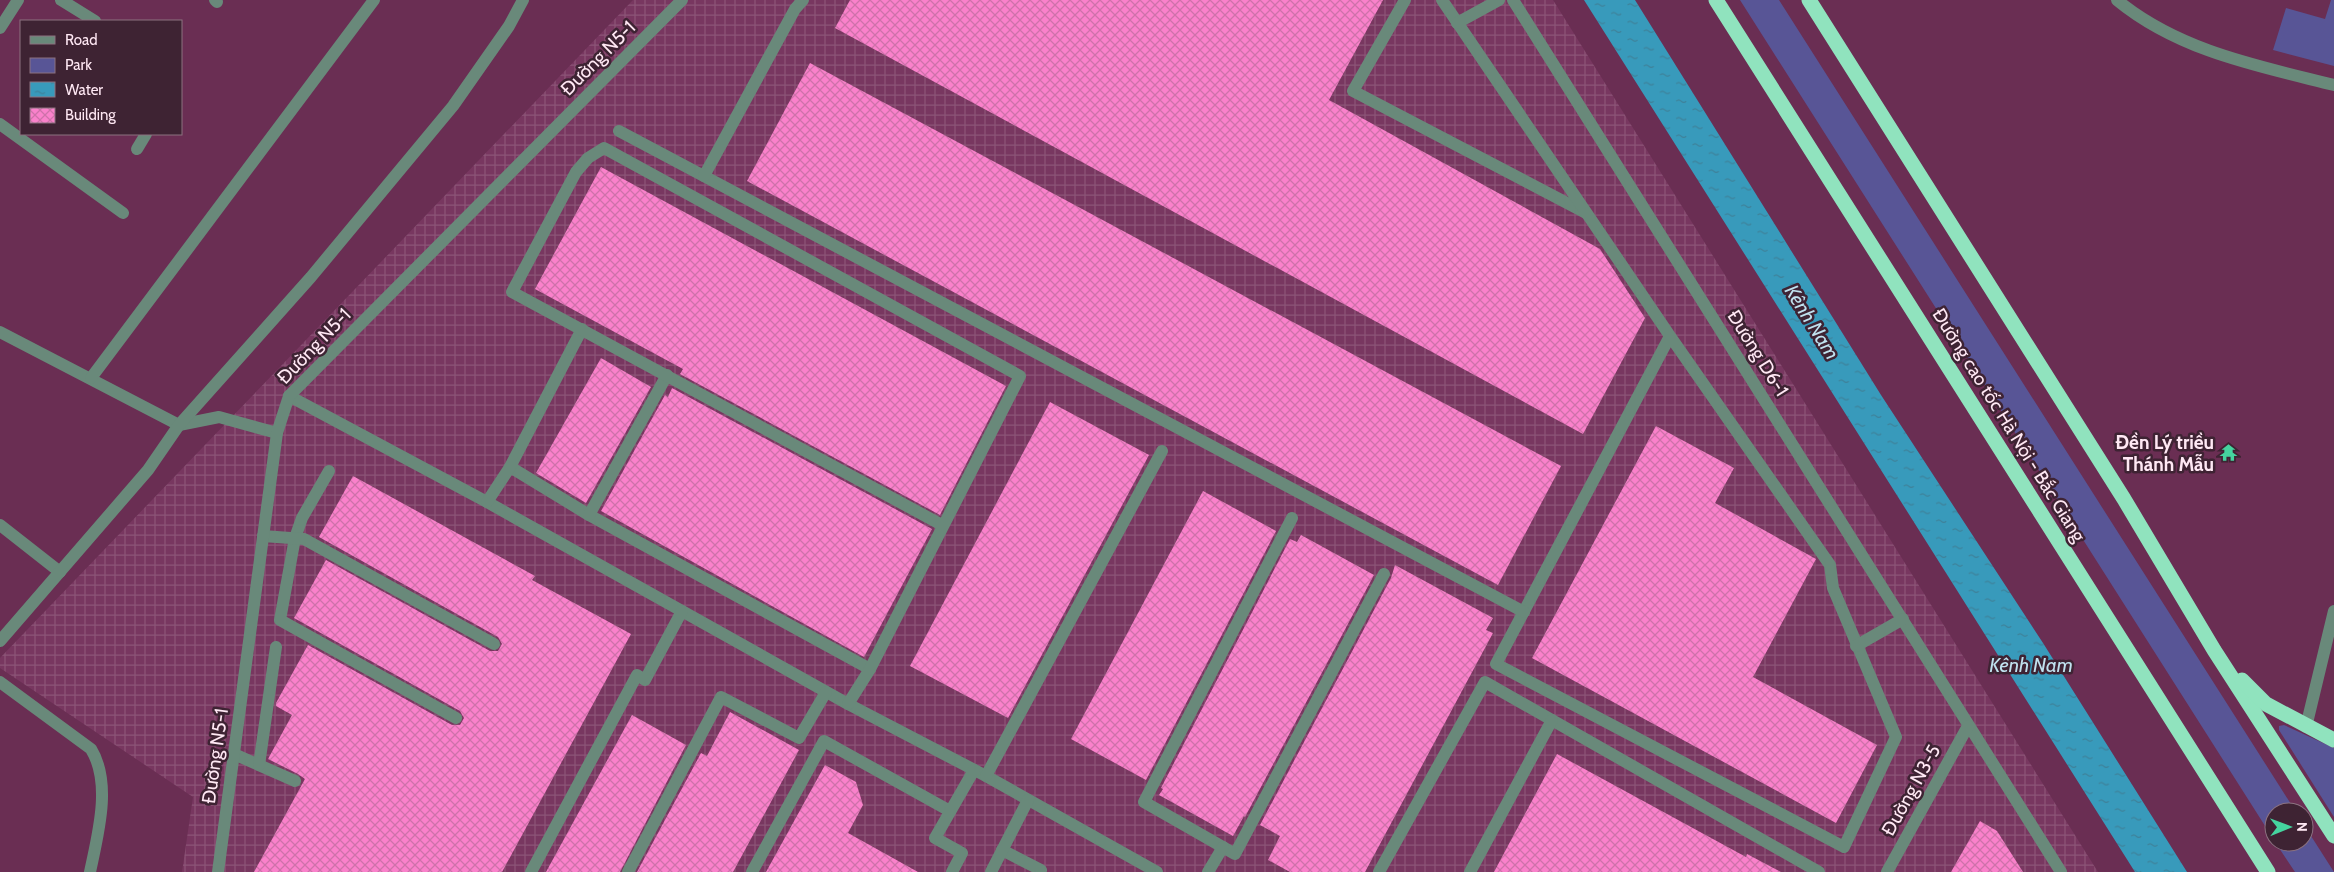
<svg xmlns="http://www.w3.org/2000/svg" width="2334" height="872" viewBox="0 0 2334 872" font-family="Cabin,sans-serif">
  <defs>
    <pattern id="industrial-grid" width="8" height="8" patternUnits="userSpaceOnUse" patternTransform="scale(1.25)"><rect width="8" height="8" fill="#783760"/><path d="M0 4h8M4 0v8" fill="none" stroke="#8c5477"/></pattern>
    <pattern id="water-ripples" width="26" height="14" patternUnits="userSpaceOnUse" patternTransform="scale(1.25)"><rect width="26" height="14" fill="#389abb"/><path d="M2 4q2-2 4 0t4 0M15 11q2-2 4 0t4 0" fill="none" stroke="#3e8199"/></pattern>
    <pattern id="building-cross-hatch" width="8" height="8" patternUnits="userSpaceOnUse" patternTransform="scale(1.25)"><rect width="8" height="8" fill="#fa81cb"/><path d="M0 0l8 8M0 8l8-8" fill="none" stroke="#ce72aa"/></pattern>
  </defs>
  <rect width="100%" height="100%" fill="#6a2e53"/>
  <path fill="url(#industrial-grid)" d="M633 0H1553L2098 872H182L193 797 0 668V658Z"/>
  <g fill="#585596">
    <path d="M1740 0H1779L2296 812H2274V840Z"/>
    <path d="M2331 0H2334V66L2273 50 2286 8 2325 19Z"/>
    <path d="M2284 725 2334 748V817L2279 730V726Z"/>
    <path d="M2304 825 2334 872H2295L2275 842H2304Z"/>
  </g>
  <path fill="url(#water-ripples)" d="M1584 0H1635L1881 395 2043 643 2187 872H2135Z"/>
  <g fill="url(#building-cross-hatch)">
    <path d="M850 0H1383L1329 100 1600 249 1645 318 1583 434 835 28Z"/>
    <path d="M810 63 1561 466 1498 585 747 181Z"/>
    <path d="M601 167 1006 386 940 515 680 374 683 369 535 289Z"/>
    <path d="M601 358 651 387 586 503 536 473Z"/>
    <path d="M672 388 932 529 864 657 601 511 665 395 668 397Z"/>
    <path d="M1050 402 1149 455 1008 718 910 666Z"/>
    <path d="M1656 426 1734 468 1715 503 1816 559 1753 677 1877 745 1836 823 1532 658Z"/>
    <path d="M353 476 535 576 532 580 631 634 502 872H254L305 779 298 774 268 759 292 715 276 706V703L308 645 452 725H460L464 718 460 711 294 618 326 560 490 651H498L502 644 498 637 319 537Z"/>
    <path d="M1203 491 1276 531 1146 780 1071 739Z"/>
    <path d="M1301 535 1374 575 1245 817 1244 816 1233 836 1159 795 1163 789 1161 788 1290 539 1297 542Z"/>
    <path d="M1395 565 1493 618 1486 630 1493 633 1365 872H1290L1268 860 1280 836 1260 825 1391 578Z"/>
    <path d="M730 712 799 750 733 872H637L701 753 707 756Z"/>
    <path d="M632 715 686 745 620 872H546Z"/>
    <path d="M1557 754 1746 857 1747 854 1781 872H1494Z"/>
    <path d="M825 765 856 782 863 805 848 833 918 872H766Z"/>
    <path d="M1980 821 1997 831 2023 872H1951Z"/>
  </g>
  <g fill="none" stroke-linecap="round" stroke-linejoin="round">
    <g stroke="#69897a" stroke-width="12">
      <path d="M61 0 95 21"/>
      <path d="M215 0 217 2"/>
      <path d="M1405 0 1353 91 1586 213"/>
      <path d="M1442 0 1670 336 1830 565 1833 588 1896 737 1844 847 1496 664 1670 336"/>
      <path d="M1513 0 2061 872"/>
      <path d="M2117 0C2179 51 2258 66 2334 85"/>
      <path d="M1457 23 1499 0"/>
      <path d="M0 28 18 0"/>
      <path d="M0 124 123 213"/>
      <path d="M619 131 1524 612"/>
      <path d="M137 149 146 134"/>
      <path d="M704 176 795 9 803 0"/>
      <path d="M0 332 179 425 219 417 277 433"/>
      <path d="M91 378 374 0"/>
      <path d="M289 396 487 502 848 704 986 776 1157 872"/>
      <path d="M510 467 589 515 870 669"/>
      <path d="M329 471 302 518 295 538 280 620 456 718"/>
      <path d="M487 502 510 467 582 329"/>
      <path d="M589 515 667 375"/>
      <path d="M1292 518 1144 802 1235 854 1384 574"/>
      <path d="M0 525 60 572"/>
      <path d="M263 536 304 539 494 644"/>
      <path d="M0 641 148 470 179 425 311 277 453 106 509 26 523 0"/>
      <path d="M1856 646 1903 619"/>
      <path d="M0 682 91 749C112 783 98 834 90 872"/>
      <path d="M848 704 870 669 1020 376 604 148 588 158 576 172 512 292 942 525"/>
      <path d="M2306 727 2334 611"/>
      <path d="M234 754 295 781"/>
      <path d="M259 765 276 647"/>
      <path d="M986 776 1162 451"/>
      <path d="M1002 850 1041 870 1040 872"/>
      <path d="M218 872 277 433 289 396 682 0"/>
      <path d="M531 872 637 675 645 680 682 611"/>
      <path d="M628 872 721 697 799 738 826 692"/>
      <path d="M752 872 824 741 950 811"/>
      <path d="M952 872 962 853 935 838 974 770"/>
      <path d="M991 872 1028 800"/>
      <path d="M1208 872 1223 847"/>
      <path d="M1379 872 1485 682 1819 872"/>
      <path d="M1470 872 1552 720"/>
      <path d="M1887 872 1968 726"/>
    </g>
    <g stroke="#90e3be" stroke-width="15">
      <path d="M1716 0 2268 872"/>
      <path d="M1809 0 2124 499 2214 650 2334 836"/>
      <path d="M2242 680 2266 704 2334 740"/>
    </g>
  </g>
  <defs>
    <symbol id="temple-bare" viewBox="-9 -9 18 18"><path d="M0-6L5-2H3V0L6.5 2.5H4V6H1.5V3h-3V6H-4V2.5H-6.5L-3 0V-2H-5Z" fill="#45d49f" stroke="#3e2333" stroke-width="2.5" paint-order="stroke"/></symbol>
  </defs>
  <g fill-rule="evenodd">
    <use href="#temple-bare" x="2216" y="440" width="25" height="25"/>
  </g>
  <g text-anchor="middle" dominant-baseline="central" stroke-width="5" stroke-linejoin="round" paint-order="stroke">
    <g font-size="19" fill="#ffe8f4" stroke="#3e2333">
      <text transform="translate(598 58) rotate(-45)">Đường N5-1</text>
      <text transform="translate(314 346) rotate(-46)">Đường N5-1</text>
      <text transform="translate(1758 353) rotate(58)">Đường D6-1</text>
      <text transform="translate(2009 425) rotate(58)">Đường cao tốc Hà Nội - Bắc Giang</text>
      <text transform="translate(215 756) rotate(-82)">Đường N5-1</text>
      <text transform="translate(1911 790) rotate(-61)">Đường N3-5</text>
    </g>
    <g font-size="19" font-weight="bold" fill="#ffe8f4" stroke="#3e2333" text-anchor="end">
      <text x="2214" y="442">Đền Lý triều<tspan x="2214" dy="22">Thánh Mẫu</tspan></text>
    </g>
    <g font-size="20" font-style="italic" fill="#c0e2ef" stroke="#3e2333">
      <text transform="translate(1812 322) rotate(58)">Kênh Nam</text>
      <text x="2031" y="665">Kênh Nam</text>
    </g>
  </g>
  <rect x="20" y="20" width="162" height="115" fill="#3e2333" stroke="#8b7280"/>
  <rect x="30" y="36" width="25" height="8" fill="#69897a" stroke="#8b7280"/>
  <text x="65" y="45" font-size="15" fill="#ffe8f4">Road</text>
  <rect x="30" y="58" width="25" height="15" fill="#585596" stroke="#8b7280"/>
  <text x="65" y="70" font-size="15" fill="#ffe8f4">Park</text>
  <rect x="30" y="82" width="25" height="15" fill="url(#water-ripples)" stroke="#8b7280"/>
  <text x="65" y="95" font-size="15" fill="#ffe8f4">Water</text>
  <rect x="30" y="108" width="25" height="15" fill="url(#building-cross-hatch)" stroke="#8b7280"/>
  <text x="65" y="120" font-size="15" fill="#ffe8f4">Building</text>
  <g transform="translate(2289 827) rotate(89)"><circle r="24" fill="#3e2333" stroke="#8b7280"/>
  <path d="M0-4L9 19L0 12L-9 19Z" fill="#45d49f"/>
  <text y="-8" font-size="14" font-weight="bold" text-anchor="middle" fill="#ffe8f4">N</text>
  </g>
</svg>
